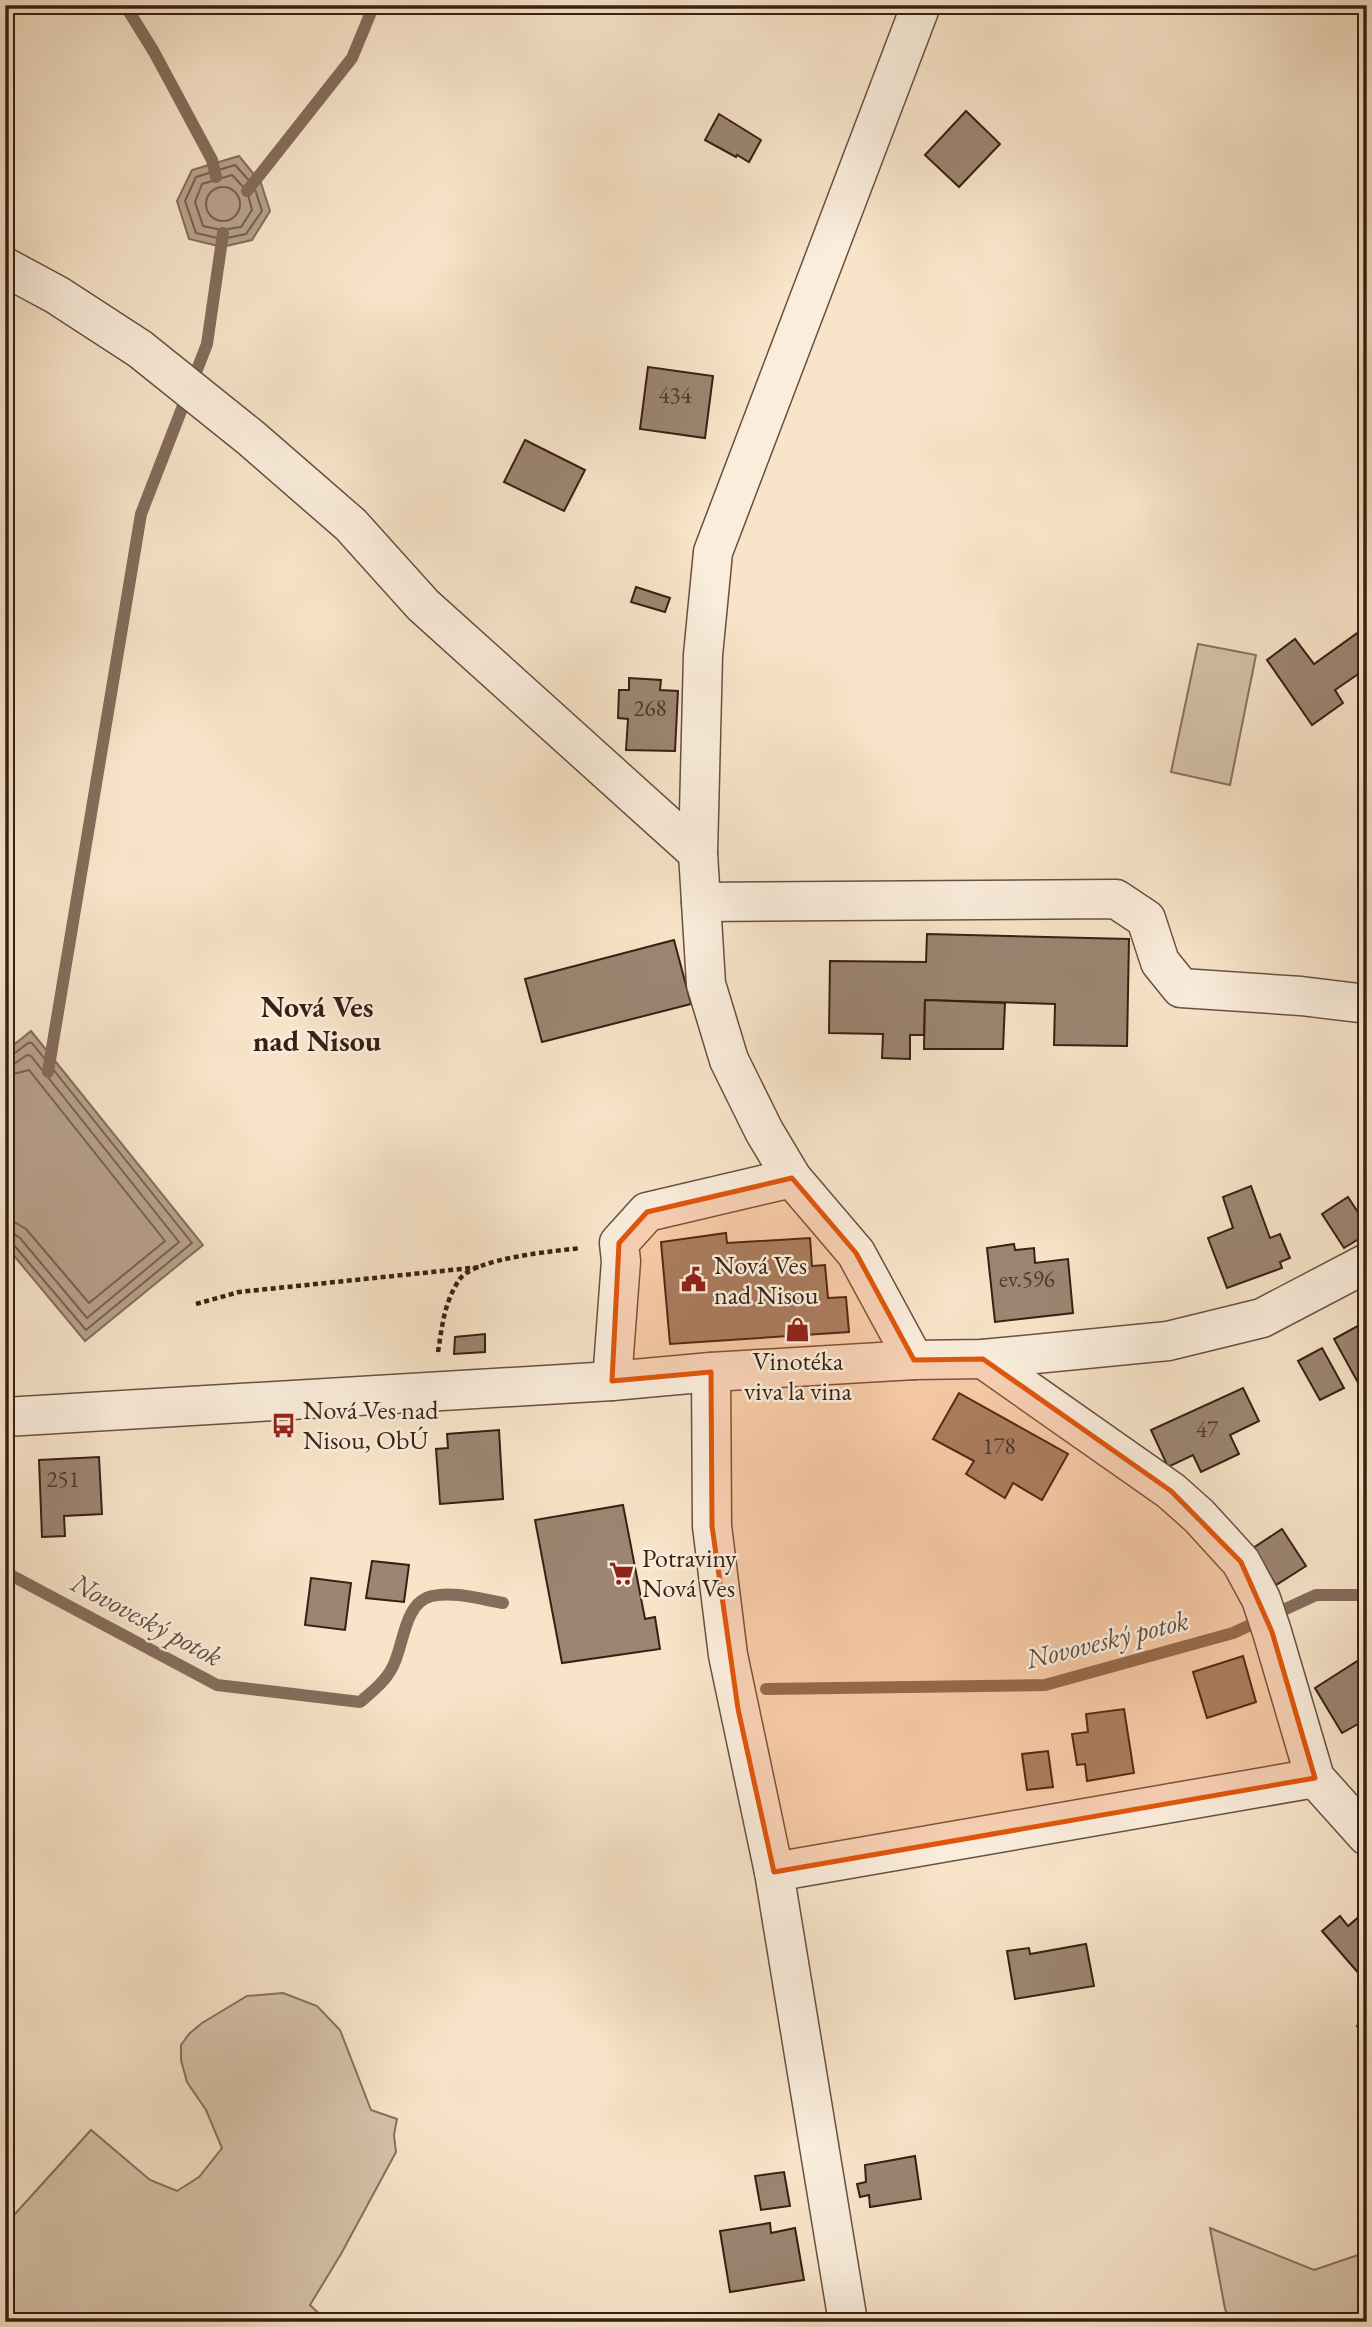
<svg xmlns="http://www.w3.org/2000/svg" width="1372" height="2327" viewBox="0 0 1372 2327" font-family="'EB Garamond',serif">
  <rect width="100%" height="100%" fill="#f8e4c9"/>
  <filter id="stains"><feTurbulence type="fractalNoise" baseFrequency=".00286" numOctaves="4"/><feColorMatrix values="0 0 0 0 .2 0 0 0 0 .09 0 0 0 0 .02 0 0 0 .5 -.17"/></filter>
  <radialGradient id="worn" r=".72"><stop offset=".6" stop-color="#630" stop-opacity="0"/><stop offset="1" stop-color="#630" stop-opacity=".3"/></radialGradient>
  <g fill="#d7c3aa" stroke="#88715e" stroke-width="2">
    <path d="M1198 644 1256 655 1230 785 1171 772Z"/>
    <path d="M283 1993 317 2006 340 2030 371 2110 397 2119 394 2135 396 2152 341 2254 310 2305 328 2322H5V2225L91 2130 150 2180 177 2191 199 2177 222 2148 206 2110 187 2082 181 2060V2045L189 2034 202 2023 247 1996Z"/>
    <path d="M1210 2228 1314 2270 1367 2252V2322H1231L1225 2309Z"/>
  </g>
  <g fill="#b7a18b" stroke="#846d5b" stroke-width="2">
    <path d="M239 156 261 183 270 211 252 240 222 247 189 239 177 201 192 170Z"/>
    <path d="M31 1031 203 1245 85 1341 5 1245V1052Z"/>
  </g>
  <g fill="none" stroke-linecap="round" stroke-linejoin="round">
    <g stroke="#78604f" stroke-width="2">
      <path d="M235 165 254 186 262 211 246 234 222 239 196 233 185 201 196 177Z"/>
      <path d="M232 175 247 191 252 210 241 227 222 230 203 226 195 202 202 184Z"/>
      <circle cx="223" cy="204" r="17"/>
      <path d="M5 1057 11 1056 28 1043H32L192 1243 86 1330 13 1244 5 1241"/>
      <path d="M5 1066 14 1064 27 1055 31 1056 179 1242 87 1318 20 1238 13 1233 5 1232"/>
      <path d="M5 1076 29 1070 165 1241 89 1303 26 1229 16 1223 5 1222"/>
    </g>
    <g stroke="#846d5b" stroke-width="12">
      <path d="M125 5 154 52 212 160 216 177"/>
      <path d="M247 191 352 58 374 5"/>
      <path d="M48 1072 141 514 207 344 223 233"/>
      <path d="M5 1572 217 1685 360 1702C373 1691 386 1681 393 1666 404 1645 404 1602 432 1596 454 1591 480 1599 503 1603"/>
      <path d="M766 1689 1045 1685 1233 1633 1316 1595H1367"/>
    </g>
  </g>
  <g fill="#9c8572" stroke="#381f13" stroke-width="2">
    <path d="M966 111 1000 144 959 187 925 155Z"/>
    <path d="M719 114 761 140 749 162 737 155 736 157 705 140Z"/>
    <path d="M648 367 713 376 705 438 640 429Z"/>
    <path d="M525 440 585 470 564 511 504 482Z"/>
    <path d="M636 587 670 598 665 612 631 602Z"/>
    <path d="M1367 626V668L1335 690 1343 703 1312 725 1267 660 1295 639 1314 664Z"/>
    <path d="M629 678 661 680 660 690 678 691 675 751 626 750 628 719 618 718 619 690H629Z"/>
    <path d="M927 934 1129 939 1127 1046 1054 1045 1055 1004 925 1000 924 1035H910V1059L882 1058 883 1034 829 1033 830 961 926 962Z"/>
    <path d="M674 940 691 1004 542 1042 525 979Z"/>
    <path d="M925 1000 1005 1003 1003 1049H924Z"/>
    <path d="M1251 1186 1270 1238 1280 1234 1290 1258 1280 1262 1282 1268 1227 1288 1208 1238 1233 1228 1223 1197Z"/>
    <path d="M1348 1197 1367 1226V1234L1344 1248 1322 1214Z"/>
    <path d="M726 1233 727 1243 810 1238 812 1266 825 1265 828 1298 846 1297 849 1332 670 1344 661 1242Z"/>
    <path d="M1014 1244 1015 1250 1034 1248 1035 1263 1068 1259 1073 1313 995 1322 987 1248Z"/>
    <path d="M1367 1321V1399L1334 1339Z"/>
    <path d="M485 1334V1352L454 1354 455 1337Z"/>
    <path d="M1322 1348 1344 1388 1320 1400 1298 1361Z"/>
    <path d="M1243 1388 1259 1421 1230 1435 1239 1454 1201 1472 1193 1455 1168 1467 1151 1430Z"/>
    <path d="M959 1393 1068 1454 1042 1500 1013 1483 1005 1498 966 1474 974 1461 933 1439Z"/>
    <path d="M499 1430 503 1499 440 1504 436 1449 448 1448 447 1434Z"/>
    <path d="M99 1457 102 1514 64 1516 65 1536 42 1537 39 1460Z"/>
    <path d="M623 1505 645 1619 655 1617 660 1649 562 1663 535 1520Z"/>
    <path d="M1282 1529 1306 1566 1276 1585 1253 1548Z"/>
    <path d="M372 1561 409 1565 404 1602 366 1598Z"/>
    <path d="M311 1578 351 1583 345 1630 305 1625Z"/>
    <path d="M1243 1656 1256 1702 1207 1718 1193 1672Z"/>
    <path d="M1359 1660 1367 1673V1719L1342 1733 1315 1688Z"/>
    <path d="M1124 1709 1134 1773 1087 1781 1085 1764 1077 1765 1072 1734 1088 1732 1086 1714Z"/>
    <path d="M1048 1751 1053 1787 1027 1790 1022 1754Z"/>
    <path d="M1367 1910V1983L1322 1931 1340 1916 1348 1926Z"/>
    <path d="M1086 1944 1094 1986 1015 1999 1007 1951 1029 1948 1030 1954Z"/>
    <path d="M1367 2017V2037L1357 2026Z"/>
    <path d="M915 2156 921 2199 870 2207 869 2195 860 2197 857 2184 866 2182 865 2165Z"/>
    <path d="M784 2172 790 2206 761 2210 755 2176Z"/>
    <path d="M770 2223 771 2233 795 2228 804 2280 730 2292 720 2231Z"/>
  </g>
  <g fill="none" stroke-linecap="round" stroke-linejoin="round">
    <defs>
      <g id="minor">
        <path d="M5 267 57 295 140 349 251 438 351 525 423 605 698 853"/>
        <path d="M701 902 1116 899 1146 919 1160 962 1181 988 1301 996 1367 1004"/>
        <path d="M983 1359 1171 1491 1199 1516 1241 1562 1261 1599 1272 1632 1315 1778 1367 1836"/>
        <path d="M914 1360 856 1253 792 1178 764 1131 729 1060 706 984 698 853 703 655 713 552 921 5"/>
        <path d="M711 1372 712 1526 728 1655 774 1872 848 2322"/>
        <path d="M612 1381 621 1261 619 1243 647 1212 792 1178"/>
        <path d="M5 1417 612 1381 711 1372 914 1360 983 1359 1168 1341 1262 1318 1367 1263"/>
        <path d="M774 1872 1315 1778"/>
      </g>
    </defs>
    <use href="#minor" stroke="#685040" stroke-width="41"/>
    <g stroke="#381f13" stroke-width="4.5" stroke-dasharray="5 3.5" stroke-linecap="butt">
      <path d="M196 1304 239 1292 480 1267"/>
      <path d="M438 1352C442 1327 444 1303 459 1280 473 1258 556 1251 581 1248"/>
    </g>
    <use href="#minor" stroke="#faeddc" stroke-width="38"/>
  </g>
  <path fill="#df560c" fill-opacity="0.2" stroke="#df560c" stroke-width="5" stroke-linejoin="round" d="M792 1178 856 1253 914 1360 983 1359 1171 1491 1241 1562 1272 1632 1315 1778 774 1872 738 1709 712 1526 711 1372 612 1381 619 1243 647 1212Z"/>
  <defs>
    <symbol id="civic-bare" viewBox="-9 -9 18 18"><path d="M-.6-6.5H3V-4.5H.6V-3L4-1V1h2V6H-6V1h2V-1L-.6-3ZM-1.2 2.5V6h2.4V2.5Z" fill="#8f2418" stroke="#faeddc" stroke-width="2.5" paint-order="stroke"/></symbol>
    <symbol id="shop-bare" viewBox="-9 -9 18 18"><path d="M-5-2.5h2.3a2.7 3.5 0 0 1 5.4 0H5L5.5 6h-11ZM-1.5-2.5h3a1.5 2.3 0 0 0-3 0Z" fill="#8f2418" stroke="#faeddc" stroke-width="2.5" paint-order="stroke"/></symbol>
    <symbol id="bus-bare" viewBox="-9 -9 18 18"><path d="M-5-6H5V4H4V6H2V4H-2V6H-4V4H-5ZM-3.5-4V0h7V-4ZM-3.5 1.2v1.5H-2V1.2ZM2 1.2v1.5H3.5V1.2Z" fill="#8f2418" stroke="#faeddc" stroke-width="2.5" paint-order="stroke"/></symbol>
    <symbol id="supermarket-bare" viewBox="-9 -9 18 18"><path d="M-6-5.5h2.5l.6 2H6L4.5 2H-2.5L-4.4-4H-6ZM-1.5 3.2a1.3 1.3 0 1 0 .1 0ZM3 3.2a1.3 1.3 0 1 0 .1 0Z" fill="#8f2418" stroke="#faeddc" stroke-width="2.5" paint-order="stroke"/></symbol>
  </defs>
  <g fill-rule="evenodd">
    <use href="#civic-bare" x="676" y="1262" width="35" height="35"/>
    <use href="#shop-bare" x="780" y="1312" width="35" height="35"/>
    <use href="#bus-bare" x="266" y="1408" width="35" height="35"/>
    <use href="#supermarket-bare" x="604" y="1556" width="35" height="35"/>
  </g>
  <g text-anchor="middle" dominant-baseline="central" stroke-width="5" stroke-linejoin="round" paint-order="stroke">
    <g font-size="23" fill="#51382b">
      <text x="675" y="395">434</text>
      <text x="650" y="708">268</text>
      <text x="1027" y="1279">ev.596</text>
      <text x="1207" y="1429">47</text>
      <text x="999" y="1446">178</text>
      <text x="63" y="1479">251</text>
    </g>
    <g font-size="26" fill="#381f13" stroke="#faeddc" text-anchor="start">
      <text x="714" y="1265">Nová Ves<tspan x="714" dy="30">nad Nisou</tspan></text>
      <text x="798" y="1361" text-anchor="middle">Vinotéka<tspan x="798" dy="30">viva la vina</tspan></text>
      <text x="303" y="1410">Nová Ves nad<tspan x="303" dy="30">Nisou, ObÚ</tspan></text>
      <text x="642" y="1558">Potraviny<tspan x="642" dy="30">Nová Ves</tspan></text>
    </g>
    <g font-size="28" font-style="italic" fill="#644c3d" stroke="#faeddc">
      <text transform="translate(147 1619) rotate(28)">Novoveský potok</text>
      <text transform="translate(1107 1639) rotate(-14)">Novoveský potok</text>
    </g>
    <g font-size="30" font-weight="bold" fill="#381f13" stroke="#faeddc">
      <text x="317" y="1006">Nová Ves<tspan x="317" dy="34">nad Nisou</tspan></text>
    </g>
  </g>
  <rect width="1372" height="2327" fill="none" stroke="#f8e4c9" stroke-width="28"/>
  <rect x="7" y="7" width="1358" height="2313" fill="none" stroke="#381f13" stroke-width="3.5"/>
  <rect x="14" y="14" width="1344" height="2299" fill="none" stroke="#381f13" stroke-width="2"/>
  <rect width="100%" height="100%" filter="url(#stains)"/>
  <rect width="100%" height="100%" fill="url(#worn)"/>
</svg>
